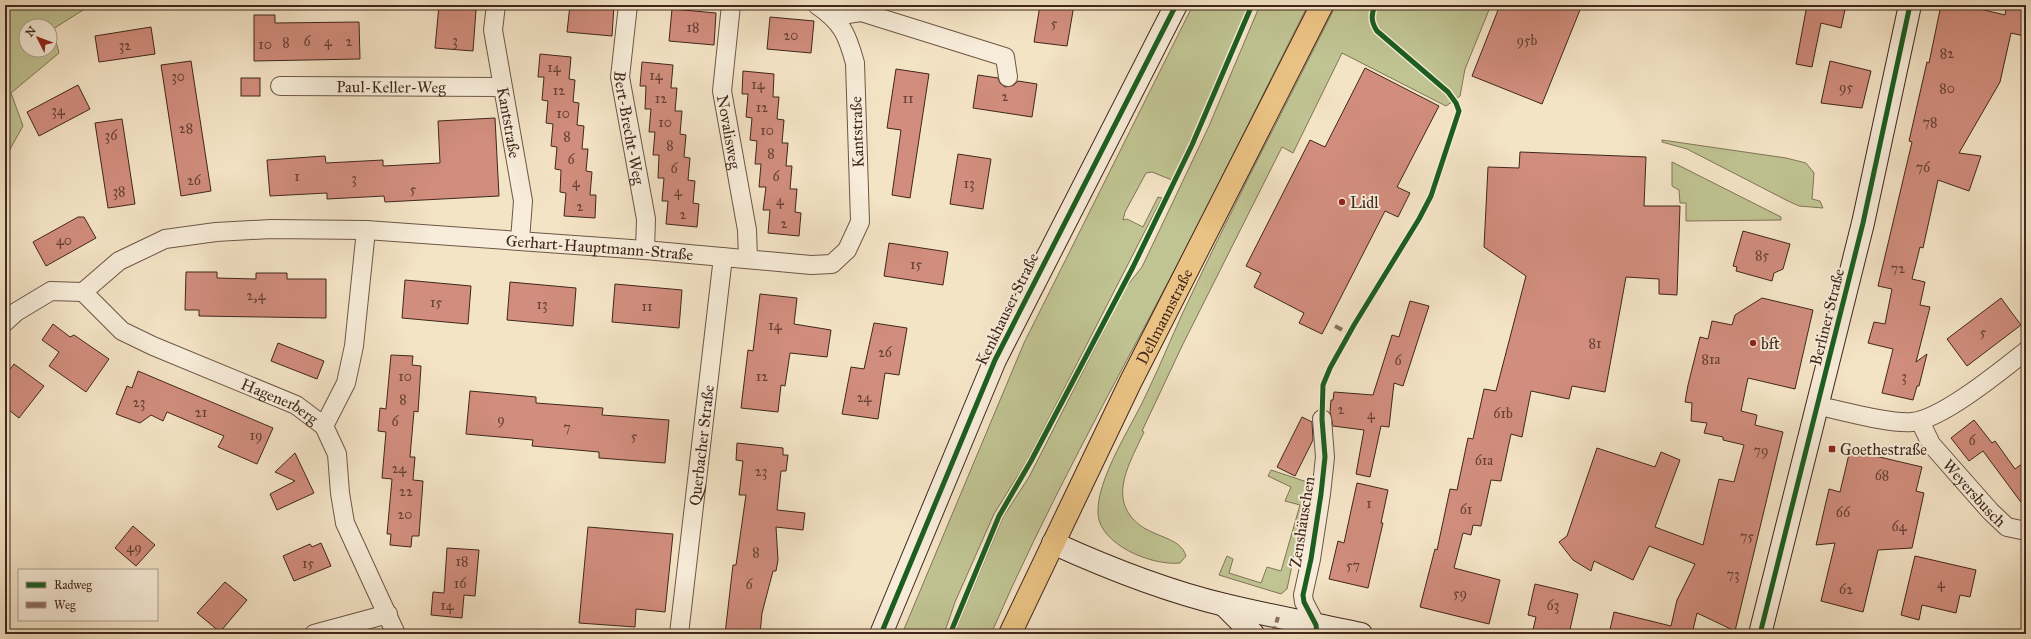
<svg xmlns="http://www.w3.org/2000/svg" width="2031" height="639" viewBox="0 0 2031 639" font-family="'IM FELL Great Primer',serif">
  <rect width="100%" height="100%" fill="#f4e4c6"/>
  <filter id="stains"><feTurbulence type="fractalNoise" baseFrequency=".005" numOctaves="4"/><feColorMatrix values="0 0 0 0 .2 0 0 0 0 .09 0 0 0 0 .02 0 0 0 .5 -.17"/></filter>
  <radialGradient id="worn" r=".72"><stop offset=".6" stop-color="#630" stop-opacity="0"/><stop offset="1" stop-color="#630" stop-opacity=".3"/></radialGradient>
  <g fill="#c0c392" stroke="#807457" fill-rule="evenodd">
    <path d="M5 5H91L53 29 59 53 11 93 23 126 5 158ZM26 26H50V50H26Z"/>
    <path d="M1193 5H1249L1225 66 1172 180 1152 172 1146 173 1125 212 1123 220 1127 219 1143 227 1158 197 1162 198 1028 459 994 514 955 602 944 634H902L1024 343Z"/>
    <path d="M1260 5H1308C1263 94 1220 183 1174 271 1111 391 1045 509 991 634H954L1003 517 1029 477 1126 287 1142 267 1209 126Z"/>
    <path d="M1336 5H1491L1465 69 1460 96 1446 106 1342 53 1293 153 1282 147 1183 344 1142 431 1144 432C1130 463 1104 502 1144 528 1151 532 1159 535 1166 538 1175 542 1183 546 1186 556L1180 563C1152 566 1100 545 1098 514 1096 480 1131 427 1145 397 1163 360 1177 323 1195 287 1240 192 1289 99 1336 5Z"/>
    <path d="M1662 140 1786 158 1806 163 1814 173 1812 199 1820 201 1823 208 1799 206 1788 201 1687 149 1662 142Z"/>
    <path d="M1672 162 1781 217V220L1686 221V203H1680L1679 190 1672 186Z"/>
    <path d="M1271 470 1313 484 1304 528 1299 533 1287 589 1281 594 1219 575 1227 556 1233 559 1229 573 1261 583 1267 567 1281 571 1300 505 1285 501 1291 487 1268 476Z"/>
  </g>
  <g fill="#d18d7d" stroke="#41261c">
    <path d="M439 5H460V8L476 10 473 51 435 48Z"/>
    <path d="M570 5H614L612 36 567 32Z"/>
    <path d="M1040 5H1074L1067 46 1034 42Z"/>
    <path d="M1500 5H1582L1542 104 1472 76Z"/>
    <path d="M1807 5H1846L1841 28 1821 23 1812 67 1796 64Z"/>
    <path d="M1941 5H1973L1972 7 2005 15 2007 5H2026V26L2024 36 2011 33 2000 82 1959 153 1981 156 1969 191 1938 180 1923 248 1920 247 1912 279 1925 282 1920 305 1930 307 1916 362 1927 354 1919 386H1917L1913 400 1882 393 1893 349 1868 343 1874 322 1885 324 1892 289 1878 286 1912 142 1909 141 1927 62 1929 63Z"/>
    <path d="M672 9 716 13 714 45 669 41Z"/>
    <path d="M254 15H275V23L359 22 360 59 254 61Z"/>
    <path d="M770 17 814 21 811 53 767 49Z"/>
    <path d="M151 27 155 54 99 62 95 36Z"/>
    <path d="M540 54 571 57 569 79 575 80 573 102 579 103 577 125 584 126 582 149H588L586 171 592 172 590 195H596L595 218 564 216 566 193 560 192 561 170 555 169 557 147 551 146 553 124 546 123 548 101 542 100 544 77H538Z"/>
    <path d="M191 61 211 191 181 196 161 65Z"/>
    <path d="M1830 61 1871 71 1862 108 1821 103Z"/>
    <path d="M642 62 673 65 671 88H677L675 111H682L680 134 686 135 684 157 690 158 688 180 695 181 693 203 699 204 697 227 666 224 668 201H662L664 178H658L659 155H653L655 132H649L651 109H645L646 86H640Z"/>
    <path d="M1365 68 1439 106 1397 187 1410 193 1398 217 1385 211 1322 334 1299 323 1304 313 1254 287 1261 273 1246 266 1310 140 1325 147Z"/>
    <path d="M896 69 929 74 910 198 892 195 901 130 887 128Z"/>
    <path d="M743 71 774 74 773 97H779L777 119 784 120 782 143H788L786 166H792L790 189H797L795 212 801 213 799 236 768 233 770 210H763L766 187H759L761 164H755L757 141 750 140 752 118 746 117 748 94H742Z"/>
    <path d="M978 75 998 78 1000 83 1005 87 1014 85 1018 81 1037 84 1032 117 973 108Z"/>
    <rect x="241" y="78" width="19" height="18"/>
    <path d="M78 85 90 109 39 136 27 112Z"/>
    <path d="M495 118 499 196 385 202 384 196 327 199V193L270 196 267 160 325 156 326 163 383 160V166L440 163 438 121Z"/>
    <path d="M122 119 135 204 108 208 95 123Z"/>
    <path d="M1520 152 1646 157 1644 206H1680L1677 295 1659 294V279L1626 277 1605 392 1572 386 1569 399 1531 391 1522 437 1511 434 1501 481 1491 480 1481 526 1473 525 1471 535 1463 533 1454 568 1500 580 1489 624 1420 607 1435 549 1437 550 1450 489 1457 490 1468 438 1473 439 1484 389 1496 391 1526 276 1484 247 1488 167 1519 168Z"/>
    <path d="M958 154 991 159 983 209 950 204Z"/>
    <path d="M78 217H84L96 238 46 266 33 242Z"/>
    <path d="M1743 231 1790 244 1783 269 1774 273 1772 281 1736 271 1737 267 1733 266Z"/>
    <path d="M889 243 948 252 943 285 884 276Z"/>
    <path d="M186 272H217V278L256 279V273H287V279H326V318L199 316V310H185Z"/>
    <path d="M405 280 471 286 468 324 402 318Z"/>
    <path d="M510 282 576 288 573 326 507 320Z"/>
    <path d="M615 284 682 290 679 328 612 322Z"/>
    <path d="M760 294 797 298 794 324 831 330 827 357 790 353 785 386 781 385 778 412 741 408 748 350 753 351Z"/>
    <path d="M1762 298 1813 310 1795 389 1748 378 1741 411 1757 415 1755 425 1783 432 1735 631 1697 613 1692 634H1609L1614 612 1671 626 1677 600 1695 564 1649 546 1633 580 1594 561 1591 571 1573 560 1559 542 1567 536 1597 448 1655 467 1661 452 1680 460 1655 527 1703 545 1719 479 1734 482 1744 445 1723 440V437L1704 433 1707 423 1691 421 1692 403 1685 402 1688 385 1700 337 1708 339 1712 321 1732 325 1735 315Z"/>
    <path d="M2001 298 2021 325 1967 366 1947 339Z"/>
    <path d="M1410 301 1429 306 1403 386 1394 383 1389 427 1381 426 1370 477 1356 474 1364 430 1333 426 1330 412 1331 400H1333L1334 392 1373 395 1392 335 1399 337Z"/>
    <path d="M874 323 907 328 899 375 885 373 878 419 842 414 851 367 864 369Z"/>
    <path d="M53 324 70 337 74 335 109 359 86 392 49 366 59 352 42 340Z"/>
    <path d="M278 343 324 361 317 379 271 361Z"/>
    <path d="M391 355 413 356 412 365 421 366 418 412 414 411 410 457H415L413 480 423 481 419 536H412L411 547 390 545 391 534H387L392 479 382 478 386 432 378 431 380 408 386 409Z"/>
    <path d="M14 364 44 386 19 418 5 407V376Z"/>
    <path d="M138 371 273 428 257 464 218 447 224 436 167 412 163 421 151 415 140 423 116 414 127 386 132 388Z"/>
    <path d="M470 391 536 397V403L603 408 602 415 669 420 665 463 599 458V452L532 446 533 440 466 434Z"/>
    <path d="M1302 417 1312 422 1313 440 1295 476 1277 467Z"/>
    <path d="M1974 420 1992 443 1995 441 2015 469 2026 461V509L1983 451 1969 461 1951 438Z"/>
    <path d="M737 443 783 448V455H788L786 471H781L777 510 805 513 803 530 776 527 778 560 776 571H773L762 613 760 634H725L733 565H736L746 495H739L743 461 736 460Z"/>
    <path d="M1850 450 1922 467 1916 491 1924 493 1912 548 1878 550 1863 612 1821 601 1835 543 1816 545 1829 489 1840 492Z"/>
    <path d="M295 453 314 493 277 510 270 494 295 481 275 472Z"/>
    <path d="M1357 483 1388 490 1381 523H1383L1368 588 1329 579 1338 541 1344 543Z"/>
    <path d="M133 526 155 545 136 566 115 548Z"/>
    <path d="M588 527 673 534 665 612 636 609 635 627 579 623Z"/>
    <path d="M321 543 331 566 294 581 283 556 310 544 312 547Z"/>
    <path d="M447 548 479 550 475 596 464 595 462 618 431 615 433 592 444 593Z"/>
    <path d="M1915 556 1976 570 1970 597 1960 595 1956 613 1922 605 1919 620 1901 615Z"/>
    <path d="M225 582 247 600 220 632 197 613Z"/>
    <path d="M1535 584 1578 594 1569 634H1549L1533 630 1536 617 1528 615Z"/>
  </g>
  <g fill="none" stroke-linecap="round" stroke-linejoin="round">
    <defs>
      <g id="street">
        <path id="s1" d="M496 5 493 30 523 201 520 240"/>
        <path id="s2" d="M628 5 620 77 646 219 645 250"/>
        <path id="s3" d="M731 5 722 91 747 230 748 259"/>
        <path d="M834 16 861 12 1005 57 1008 77"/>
        <path id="s4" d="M280 86 502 87"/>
        <path id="s5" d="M83 292 122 331 153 346 296 405 324 426 337 454 340 493 345 523 396 634"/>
        <path id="s6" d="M5 322 16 312 51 291 83 292 119 261 165 239 216 232 271 229 366 230 645 250 811 265 832 264 847 250 860 222 855 63C847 34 842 22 817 5"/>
        <path d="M1819 406C1844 411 1889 424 1912 422 1941 420 2002 370 2026 351"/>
        <path id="s7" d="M1920 421 1931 444 1991 512 2007 527 2026 531"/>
        <path d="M324 426 346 383 354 346 366 230"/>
        <path d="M1316 625 1304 602 1303 595 1311 559 1321 494 1325 457 1322 419"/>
        <path d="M314 634 388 614"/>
        <path id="s8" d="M679 634 723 257"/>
      </g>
      <g id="secondary">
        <path d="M1053 543C1108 568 1166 591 1225 605 1270 616 1316 624 1361 634"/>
        <path d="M1224 605 1253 634"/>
        <path d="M881 634 995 360 1176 5"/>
        <path d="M1760 634 1863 223 1910 5"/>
      </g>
      <g id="primary">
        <path id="s9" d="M1010 634 1130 383 1322 5"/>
      </g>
    </defs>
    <use href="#street" stroke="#6e5646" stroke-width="20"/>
    <use href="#secondary" stroke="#41261c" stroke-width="24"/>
    <use href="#primary" stroke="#41261c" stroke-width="24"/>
    <use href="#street" stroke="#f8edda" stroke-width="18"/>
    <use href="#secondary" stroke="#f8edda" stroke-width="22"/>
    <use href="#primary" stroke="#eac283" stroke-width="22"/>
    <g stroke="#8d6e63" stroke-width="4" stroke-dasharray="8 4" stroke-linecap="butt">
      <path d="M1335 326 1350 334"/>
      <path d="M1273 634 1278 617"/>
    </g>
    <defs>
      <g id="cycleway">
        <path d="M881 634 995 360 1176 5"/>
        <path d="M950 634 999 516 1031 461 1133 267 1192 145 1252 5"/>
        <path d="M1317 634 1316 625 1304 602 1303 595 1311 559 1321 494 1325 457 1322 419 1323 385 1330 368 1354 325 1419 219 1431 196 1459 111 1456 103 1448 92 1377 31C1371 22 1371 15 1375 5"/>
        <path d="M1760 634 1863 223 1910 5"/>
      </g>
    </defs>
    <use href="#cycleway" stroke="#f8edda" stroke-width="8"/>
    <use href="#cycleway" stroke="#1b5e20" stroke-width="5"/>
  </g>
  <g fill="#8f2418" stroke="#f8edda" stroke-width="1.5">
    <circle cx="1342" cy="202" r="4"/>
    <circle cx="1753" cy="343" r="4"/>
    <rect x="1828" y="445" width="8" height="8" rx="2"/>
  </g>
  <g text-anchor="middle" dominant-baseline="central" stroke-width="4" stroke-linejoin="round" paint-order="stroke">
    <g font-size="14" fill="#654034">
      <text x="1054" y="23">5</text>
      <text x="693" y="27">18</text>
      <text x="791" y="35">20</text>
      <text x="455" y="40">3</text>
      <text x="1527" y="40">95b</text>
      <text x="307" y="41">6</text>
      <text x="328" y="41">4</text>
      <text x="349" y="41">2</text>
      <text x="286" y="42">8</text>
      <text x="265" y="44">10</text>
      <text x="125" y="45">32</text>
      <text x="1947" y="53">82</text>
      <text x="554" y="67">14</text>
      <text x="656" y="75">14</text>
      <text x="178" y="76">30</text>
      <text x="758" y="84">14</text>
      <text x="1846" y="87">95</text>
      <text x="1947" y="88">80</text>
      <text x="559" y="90">12</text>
      <text x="1005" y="96">2</text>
      <text x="661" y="98">12</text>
      <text x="908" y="98">11</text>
      <text x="762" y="107">12</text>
      <text x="58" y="110">34</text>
      <text x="563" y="113">10</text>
      <text x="665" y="122">10</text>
      <text x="1930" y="122">78</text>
      <text x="186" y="128">28</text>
      <text x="767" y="130">10</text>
      <text x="111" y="135">36</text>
      <text x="567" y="136">8</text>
      <text x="670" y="145">8</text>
      <text x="771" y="153">8</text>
      <text x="571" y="159">6</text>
      <text x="1923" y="167">76</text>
      <text x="674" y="168">6</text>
      <text x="297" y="176">1</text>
      <text x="776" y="176">6</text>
      <text x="354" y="178">3</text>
      <text x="194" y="180">26</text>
      <text x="576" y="182">4</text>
      <text x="969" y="183">13</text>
      <text x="413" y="189">5</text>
      <text x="119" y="191">38</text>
      <text x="678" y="191">4</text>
      <text x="780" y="200">4</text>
      <text x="580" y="206">2</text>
      <text x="683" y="214">2</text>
      <text x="784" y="223">2</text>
      <text x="64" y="240">40</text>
      <text x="1762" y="255">85</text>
      <text x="916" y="264">15</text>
      <text x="1898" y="268">72</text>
      <text x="256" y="295">2,4</text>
      <text x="436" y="302">15</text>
      <text x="542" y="304">13</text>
      <text x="647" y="306">11</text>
      <text x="775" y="325">14</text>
      <text x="1983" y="332">5</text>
      <text x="1595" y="343">81</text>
      <text x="885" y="352">26</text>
      <text x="1711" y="359">81a</text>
      <text x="1398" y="360">6</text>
      <text x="405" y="376">10</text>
      <text x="762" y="376">12</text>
      <text x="1904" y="376">3</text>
      <text x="864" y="397">24</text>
      <text x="403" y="399">8</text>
      <text x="139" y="402">23</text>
      <text x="1341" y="409">2</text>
      <text x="201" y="412">21</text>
      <text x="1503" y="413">61b</text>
      <text x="1371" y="414">4</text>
      <text x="501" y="419">9</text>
      <text x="395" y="421">6</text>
      <text x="567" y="427">7</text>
      <text x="256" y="435">19</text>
      <text x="634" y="436">5</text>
      <text x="1972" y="440">6</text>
      <text x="1761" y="450">79</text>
      <text x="1484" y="460">61a</text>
      <text x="399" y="468">24</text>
      <text x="761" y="471">23</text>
      <text x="1882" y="475">68</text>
      <text x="406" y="491">22</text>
      <text x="1369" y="503">1</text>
      <text x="1466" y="509">61</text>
      <text x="1843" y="512">66</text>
      <text x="405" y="514">20</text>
      <text x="1899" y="526">64</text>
      <text x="1747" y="536">75</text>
      <text x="134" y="547">49</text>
      <text x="756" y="552">8</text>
      <text x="462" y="561">18</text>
      <text x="308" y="563">15</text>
      <text x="1353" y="565">57</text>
      <text x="1733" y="574">73</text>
      <text x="460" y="583">16</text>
      <text x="1941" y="583">4</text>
      <text x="749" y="584">6</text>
      <text x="1846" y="589">62</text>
      <text x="1460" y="593">59</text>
      <text x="447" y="605">14</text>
      <text x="1553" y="605">63</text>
    </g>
    <g font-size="16" fill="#41261c" stroke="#f8edda">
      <text stroke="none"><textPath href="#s4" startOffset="111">Paul-Keller-Weg</textPath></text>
      <text stroke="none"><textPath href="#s1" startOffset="119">Kantstraße</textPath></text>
      <text stroke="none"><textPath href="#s2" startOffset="124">Bert-Brecht-Weg</textPath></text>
      <text stroke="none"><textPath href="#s3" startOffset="128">Novalisweg</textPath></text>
      <text transform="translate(857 132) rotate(-92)">Kantstraße</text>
      <text stroke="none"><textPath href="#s6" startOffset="622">Gerhart-Hauptmann-Straße</textPath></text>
      <text transform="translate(1007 309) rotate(-64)">Kenkhauser Straße</text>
      <text stroke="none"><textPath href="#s9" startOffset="353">Dellmannstraße</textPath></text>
      <text transform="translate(1827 317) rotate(-76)">Berliner Straße</text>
      <text stroke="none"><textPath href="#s5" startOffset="228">Hagenerberg</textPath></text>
      <text stroke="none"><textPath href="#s8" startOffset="190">Querbacher Straße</textPath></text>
      <text stroke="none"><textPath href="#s7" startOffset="91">Weyersbusch</textPath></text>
      <text transform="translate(1302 522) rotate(-81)">Zenshäuschen</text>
    </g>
    <g font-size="16" fill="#41261c" stroke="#f8edda" text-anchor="start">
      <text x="1350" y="202">Lidl</text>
      <text x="1761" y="343">bft</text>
      <text x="1840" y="449">Goethestraße</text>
    </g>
  </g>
  <rect width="2031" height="639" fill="none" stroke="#f4e4c6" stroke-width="20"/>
  <rect x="6" y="6" width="2019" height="627" fill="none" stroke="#41261c" stroke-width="2"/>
  <rect x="10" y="10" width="2011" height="619" fill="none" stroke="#41261c"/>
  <rect x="18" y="569" width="140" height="52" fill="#f8edda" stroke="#af9d8e"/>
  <rect x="26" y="582" width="20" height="6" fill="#1b5e20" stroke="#af9d8e"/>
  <text x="54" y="589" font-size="12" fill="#41261c">Radweg</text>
  <rect x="26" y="602" width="20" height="6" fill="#8d6e63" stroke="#af9d8e"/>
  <text x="54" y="609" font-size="12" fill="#41261c">Weg</text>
  <g transform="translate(38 38) rotate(312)"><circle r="19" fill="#f8edda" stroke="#af9d8e"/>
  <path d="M0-3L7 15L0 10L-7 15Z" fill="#8f2418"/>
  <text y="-6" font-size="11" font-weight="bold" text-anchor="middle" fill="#41261c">N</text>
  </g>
  <rect width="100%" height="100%" filter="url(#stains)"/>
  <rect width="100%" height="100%" fill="url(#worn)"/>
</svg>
